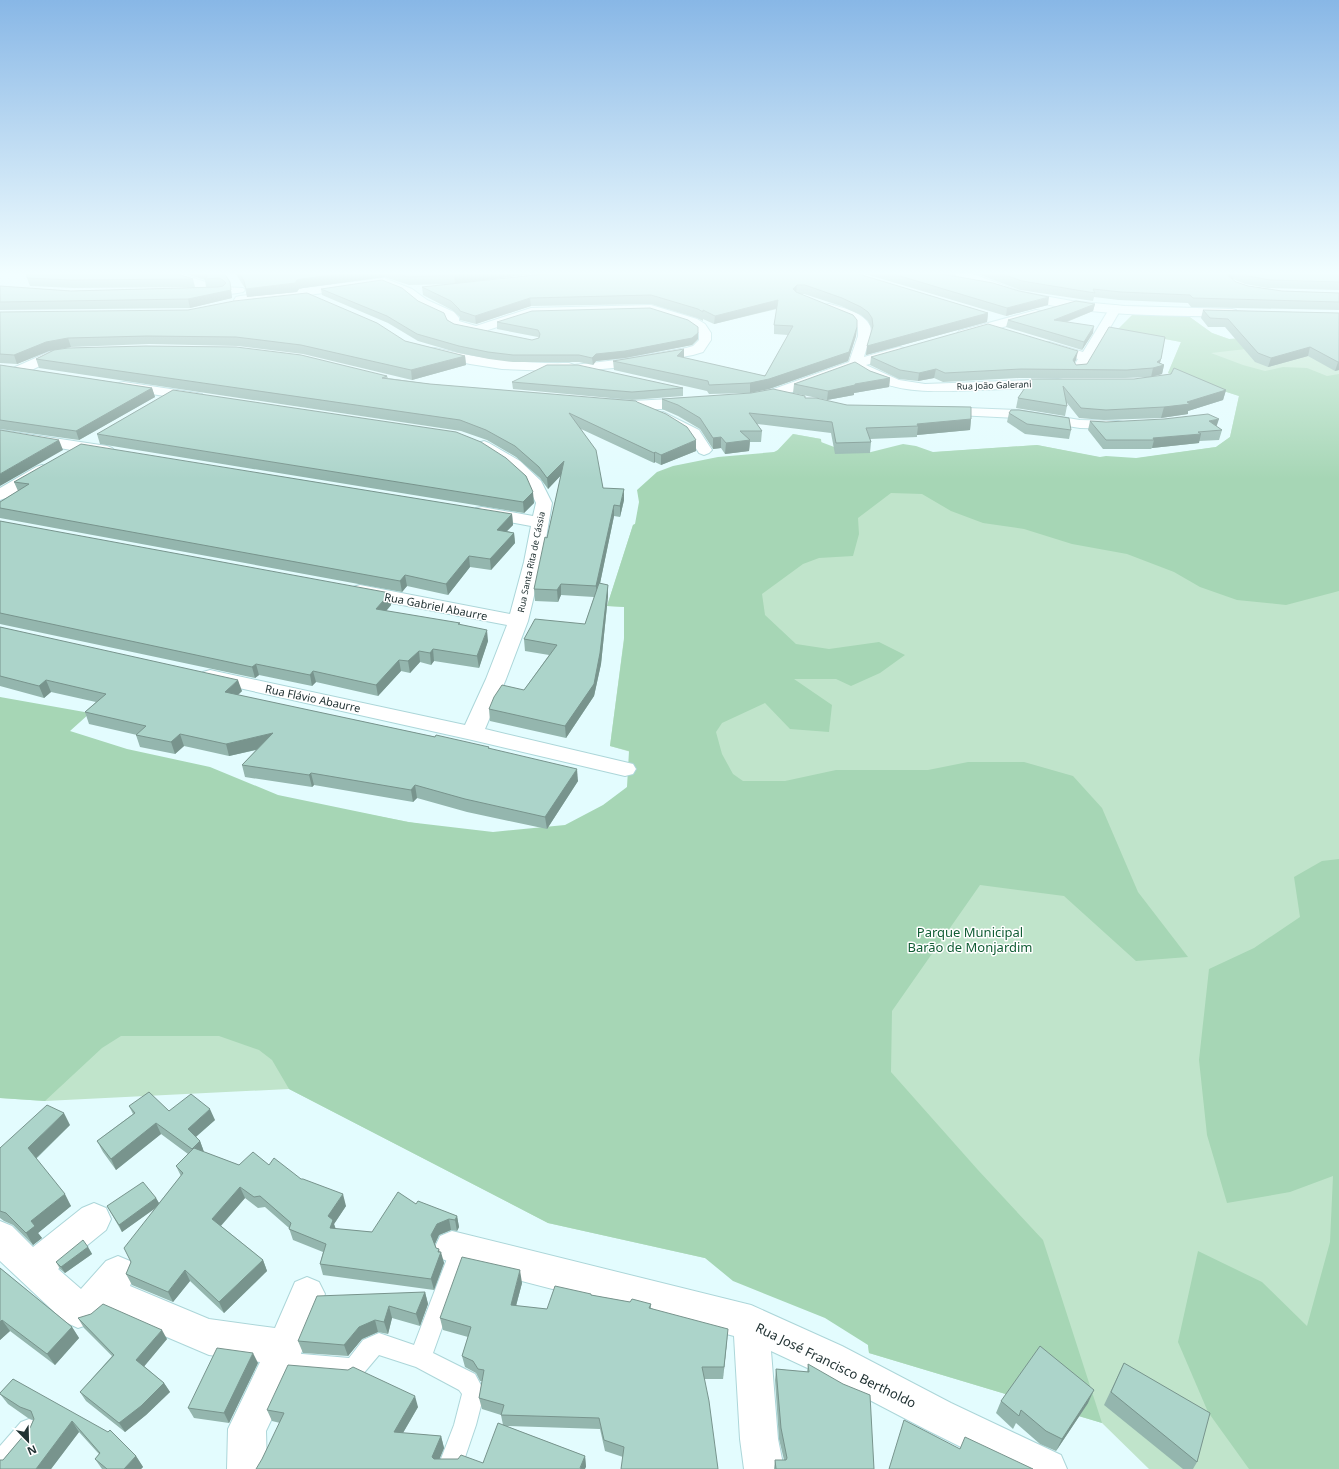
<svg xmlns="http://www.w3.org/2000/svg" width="1339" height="1469" viewBox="0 0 1339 1469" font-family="'Noto Sans',sans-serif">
  <rect width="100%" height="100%" fill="#e3fcfe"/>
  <path fill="#c0e4cb" d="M1187 315 1212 333 1229 339 1317 334 1339 342V1469H1149L1102 1423 869 1353 861 1293 548 1223 289 1089 45 1101 0 1098V697L57 743 225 787 472 834 577 859 648 757 610 746 628 607 607 606 633 525 774 454 793 434 821 439 824 456 837 459 1037 445 1118 461 1216 447 1230 437 1239 396 1168 373 1181 342 1117 330Z"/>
  <g fill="#a6d6b5">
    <path d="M1133 314 1187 315 1212 333 1229 339 1317 334 1255 348 1211 353 1243 365 1265 371 1283 367 1307 368 1327 376 1339 374V591L1286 605 1237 600 1200 587 1174 572 1127 554 1072 544 1024 529 983 523 951 511 922 494 891 493 858 518 859 534 853 556 819 558 803 564 762 594 765 615 796 644 829 649 879 642 905 655 880 673 851 686 836 679H794L832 705 829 732 790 729 765 703 722 723 716 732 722 754 733 774 743 781H785L836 770H928L968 762H1024L1073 776 1102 808 1138 892 1188 957 1136 961 1064 896 980 885 892 1011 891 1072 978 1170 1043 1240 1102 1423 869 1353 868 1345 825 1318 733 1281 705 1258 548 1223 289 1089 272 1060 259 1050 219 1036H121L102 1048 45 1101 0 1098V697L90 713 70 731 127 749 210 767 278 795 408 822 493 832 565 825 603 805 627 787 629 751 610 746 624 640V607L607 606 633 525 635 524 639 502 637 490 657 472 673 466 718 457 774 452 778 450 793 434 821 439V442L850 453H867L903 444 916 446 933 452 1037 445 1100 457 1106 456 1136 458 1216 447 1230 437 1239 396 1168 373 1181 342 1117 330Z"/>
    <path d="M1339 859V1469H1249L1208 1412 1178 1342 1198 1251 1262 1282 1307 1326 1330 1242 1333 1176 1290 1192 1227 1203 1207 1135 1199 1060 1209 969 1254 948 1300 917 1294 877 1322 861Z"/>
  </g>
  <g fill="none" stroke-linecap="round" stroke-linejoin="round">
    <defs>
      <g id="lane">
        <path d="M460 1240 467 1243 470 1250 433 1353 475 1374 483 1389 484 1394 476 1425 461 1469H437L454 1425 462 1394 459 1390 416 1367 379 1355 363 1374 352 1380 279 1374 271 1371 268 1363 271 1355 279 1352 349 1358 363 1340 379 1333 414 1345 453 1243Z"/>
        <path d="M29 1419 37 1422 40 1430 37 1438 10 1469H0V1446L21 1422Z"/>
      </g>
      <g id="street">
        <path d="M161 273H178L221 287 243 288 245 290 243 292C216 299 187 284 162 275Z"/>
        <path d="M384 278 412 289 427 300 454 312 459 318V321L476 326 531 308 651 305 697 319 705 324 711 333V340L703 352 693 355 625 367 579 371 574 369 551 371 502 369 470 364 430 355 428 352 430 349 435 348C480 359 523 364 569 363L574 365 625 359 686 348 693 346 699 340V333L696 330 689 325 650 313 532 316 488 330 487 334H475L449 326 446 318 419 306 404 293 383 285 240 304 236 303 234 300 236 297 240 296Z"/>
        <path d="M829 304C841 307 865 313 870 326 873 335 866 349 864 357L899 347 904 348 906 351 904 354 866 365 899 380 925 384 1058 379 1063 380 1065 383 1063 386 1058 387C1031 388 1005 389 978 390 933 392 893 395 854 369 833 377 766 405 748 401L746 398 748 395 768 391 849 362 858 336V328L853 322 825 311 823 308 825 305Z"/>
        <path d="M1115 305 1119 306 1121 309 1084 372H1074L1072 369 1078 359 1044 349 1043 346 1044 343 1049 342 1083 352 1111 306Z"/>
        <path d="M1036 310 1040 311 1042 314 1040 317 963 338 959 337 957 334 959 331Z"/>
        <path d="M65 349 70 350 72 353 70 356 57 358 23 374H13L11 371 13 368 49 352Z"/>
        <path d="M124 382 197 393 202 394 204 397 202 400 197 401 119 389 117 386 119 383Z"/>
        <path d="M691 398 696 399 698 402 696 405C676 410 627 411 608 406L606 403 608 400 613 399 632 401Z"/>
        <path d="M942 407 1017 410 1080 420 1118 421 1123 422 1125 425 1123 428 1118 429 1080 428 1017 418 937 414 935 411 937 408Z"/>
        <path d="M663 412 699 430 712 450 709 453 704 455 699 453 688 436 658 419 656 416 658 413Z"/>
        <path d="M0 430 107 446 112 448 115 451 112 454 107 456 0 438Z"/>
        <path d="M484 441 489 443 520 461 541 481 552 503 542 562 528 621 506 679 485 729 633 764 636 769 633 774 625 776 472 740 203 680 200 676 203 672 210 670 465 725 486 679 507 625 360 597 353 595 351 591 353 587 360 585 510 614 524 562 531 526 482 517 476 516 474 512 476 508 482 507 533 516 536 503 528 486 508 467 479 449 476 446 479 443Z"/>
        <path d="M42 465 48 467 50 470 48 473 6 498 0 500V488L36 467Z"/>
        <path d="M94 1203 106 1208 111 1219 106 1230 58 1269 81 1289 106 1261 118 1256 130 1261 135 1273 130 1286 209 1319 275 1328 295 1282 307 1277 319 1282 325 1294 292 1376 266 1431 267 1469H227L228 1429 260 1362 209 1355 108 1312 96 1322 78 1328 65 1322 0 1261V1221L12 1226 33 1247 82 1208Z"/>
        <path d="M452 1231 751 1305 842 1346 951 1403 1061 1455 1067 1469H1005L925 1429 816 1372 771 1351 778 1439 784 1469H744L740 1439 734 1336 452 1263 440 1258 435 1247 440 1236Z"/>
      </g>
      <path id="secondary" d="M954 273H970L1022 292 1072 301 1125 306 1232 309 1236 310 1238 313 1236 316 1232 317C1160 315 1085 317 1015 297 994 292 975 283 955 275Z"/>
    </defs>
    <use href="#lane" stroke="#acd6d9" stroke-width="2"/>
    <use href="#street" stroke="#acd6d9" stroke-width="2"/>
    <use href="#secondary" stroke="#acd6d9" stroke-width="2"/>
    <use href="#lane" fill="#fff" fill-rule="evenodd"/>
    <use href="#street" fill="#fff" fill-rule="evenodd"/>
    <use href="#secondary" fill="#fff" fill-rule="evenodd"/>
  </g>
  <g fill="#94b6ae">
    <path d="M183 273H224L230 282 232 298 190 308 0 310V286L71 291 218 287H221H206L205 280Z"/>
    <path d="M235 273H536L455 284 409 285 384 277 303 288 299 289 297 292 247 297 245 288Z"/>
    <path d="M855 273 988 313 987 322 866 355 872 330 871 327 868 321 861 315 841 306 804 294H799L857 327 856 336 848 361 769 389 750 393 709 394 707 391 614 370 613 361 684 349V358L765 376 788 335 774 334V325L777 309 714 324 703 319V321L697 318 651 304 531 306 476 324 460 320V317L452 310 423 295 422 287Z"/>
    <path d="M862 273H936L1048 305 1006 316Z"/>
    <path d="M944 273H954L953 275Z"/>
    <path d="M975 273H1339V290L1267 288 1245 284 1233 279H1231L1236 282 1248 286 1282 291 1339 293V310L1191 307 1188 303 1119 300 1094 297 1093 301 1020 290Z"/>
    <path d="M27 278 193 279 195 287 73 288 30 286Z"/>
    <path d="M321 289 418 301 454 324 532 340 539 338 538 337 497 329V322L698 333V339L692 345 625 358 596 361 593 365 579 362H513L489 359 459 353 418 341 388 323 322 295Z"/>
    <path d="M1095 304 1093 311 1067 322 1093 333 1082 350 1006 327 1008 320Z"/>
    <path d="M1203 310 1339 313V370L1335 371 1308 356 1268 367 1255 362 1225 327H1208L1201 318Z"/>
    <path d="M0 312 405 341 465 356 466 365 412 380 303 354 238 346 149 344 71 347 49 351 17 364 0 363Z"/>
    <path d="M871 357 1076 360 1074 362 1076 365 1161 359 1160 363 1164 365 1162 374 1151 377 1125 378H1019L943 382 934 378 918 381 899 379 870 365Z"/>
    <path d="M36 359 387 376 388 378 430 384 637 402 696 451 661 465 655 462 654 463 581 429 603 488 624 500 620 517 614 516 600 583 608 596 601 664 594 696 566 738 490 721 489 709 524 690 549 655 525 651 524 639 585 624 594 597 561 595 558 602 535 601 534 589 547 538 561 475 548 489 540 478 516 457 487 440 461 431 39 368Z"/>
    <path d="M0 365 152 388 155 397 79 440 0 429Z"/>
    <path d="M870 371 890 378 889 387 854 393V395L827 400 793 393 794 384Z"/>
    <path d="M1031 379 1226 390 1223 400 1188 411V414L1161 418 1104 420 1079 418 1067 403V406L1065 416 1016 408 1018 398Z"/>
    <path d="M512 382 683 388V396L632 400 513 389Z"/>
    <path d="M805 398 847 405 971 419 970 430 917 435V437L870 439 871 442 870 453 835 454 831 433 757 424 762 431 761 442H750L749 451 725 454 721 448 713 449 700 429 678 416 662 409V399Z"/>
    <path d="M1009 413 1071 430 1069 439 1025 434 1007 422Z"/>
    <path d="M1090 421 1106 422 1217 427 1222 430 1219 440 1199 441V443L1152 448 1151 449H1103L1088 430Z"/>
    <path d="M97 434 534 503 524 513 100 444Z"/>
    <path d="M14 482 512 514 513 525 507 531 514 533 515 543 491 570 470 567 448 595 407 586 402 592 0 518V502L18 491Z"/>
    <path d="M0 521 391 605 386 611 460 625 488 641 479 668 434 661 431 665 420 662 410 673 401 671 378 696 316 682 312 686 259 675 255 678 0 624Z"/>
    <path d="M0 627 242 691 238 695 421 734 489 747 490 749 578 781 547 829 467 812 417 798 413 802 314 785 312 787 245 777 242 765 256 750 229 756 184 746 175 754 140 747 136 735H137L89 724 85 712 96 702 51 692 44 698 0 686Z"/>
    <path d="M129 1106 169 1111 215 1120 196 1137 200 1141 204 1152 239 1165H269L301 1179 346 1206 334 1224 336 1229 372 1232 416 1204 457 1216 459 1227 457 1231 451 1230 439 1235 435 1244 436 1248 440 1252 444 1263 434 1290 323 1275 320 1264 323 1252 293 1240 289 1228 265 1207 258 1208 245 1198 221 1226 263 1260 267 1271 224 1313 190 1281 173 1302 132 1285 126 1274 156 1207 122 1232 107 1206 156 1198 159 1203 181 1176 176 1166 188 1154 161 1134 116 1170 103 1152 97 1141 133 1114Z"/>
    <path d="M70 1125 36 1159 71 1206 38 1233 42 1238 33 1245 13 1225 4 1221 0 1218V1148Z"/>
    <path d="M88 1247 92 1254 65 1273 60 1269 56 1262Z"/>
    <path d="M0 1268 72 1327 79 1338 55 1365 10 1331 0 1340Z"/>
    <path d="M522 1283 516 1306 547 1309 591 1294V1295L630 1302 651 1304V1308L727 1341 723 1379H704L623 1457 605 1451 600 1429 506 1426 585 1456 586 1467 262 1459 280 1423 272 1421 267 1410 418 1407 403 1433 441 1436 444 1448 439 1459 483 1463 503 1425 501 1415 482 1409 479 1398 482 1381H480L476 1373 465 1367 462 1356 468 1337 443 1330 440 1318Z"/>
    <path d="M425 1292 428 1304 420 1326 392 1318 388 1334 378 1332 362 1339 348 1356 303 1353 298 1341Z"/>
    <path d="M78 1318 167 1339 144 1366 164 1383 170 1392 146 1415 125 1432 86 1401 80 1392 112 1356 84 1328Z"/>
    <path d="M258 1363 229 1423 194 1418 188 1408Z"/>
    <path d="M1124 1363 1197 1462 1193 1469H1183L1104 1405Z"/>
    <path d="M808 1364 874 1469H774L775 1460H784L779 1439 775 1380 776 1369 807 1372Z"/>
    <path d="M13 1379 136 1456 143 1467 141 1469H102L95 1459 99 1454 79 1432 51 1469H0L3 1460 30 1428 33 1420 28 1418 8 1404 0 1394V1393Z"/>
    <path d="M1001 1401 1088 1403 1056 1451 1040 1444 1016 1423 1013 1429 996 1413Z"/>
  </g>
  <g fill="#78948d">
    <path d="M348 273H383L384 277 303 288 299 289 297 292 247 297 246 289 301 279Z"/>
    <path d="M471 273H530V274L455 284 454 275Z"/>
    <path d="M1228 273H1234L1233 279 1228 280 1227 275Z"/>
    <path d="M230 282 232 298 190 308 188 299 231 290Z"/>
    <path d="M797 285 796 294 793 289Z"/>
    <path d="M1049 297 1048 305 1006 316 1007 308Z"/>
    <path d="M530 298 531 306 476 324 475 316Z"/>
    <path d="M778 300V308L714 324 715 316Z"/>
    <path d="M1095 304 1093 311 1053 327 1054 320Z"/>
    <path d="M988 313 987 322 866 355 867 346Z"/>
    <path d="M1094 326 1093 333 1082 350 1084 342Z"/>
    <path d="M857 327 856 336 848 361 769 389 750 393V383Z"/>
    <path d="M698 333V339L692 345 625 358 596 361 593 365 592 358 596 354Z"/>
    <path d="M68 338 71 347 49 351 17 364 14 355 46 342Z"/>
    <path d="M1310 347 1308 356 1268 367 1271 358Z"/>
    <path d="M684 349V358L677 356Z"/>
    <path d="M1078 351 1076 360 1071 368 1073 360Z"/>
    <path d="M465 356 466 365 412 380 411 370Z"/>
    <path d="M1161 359 1159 366 1164 365 1162 374 1151 377 1153 368 1157 362Z"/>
    <path d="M1338 362H1339V370L1335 371Z"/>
    <path d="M936 369 934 378 918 381 919 373Z"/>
    <path d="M890 378 889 387 854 393V395L827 400 828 391 855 384Z"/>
    <path d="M152 388 155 397 79 440 76 431Z"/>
    <path d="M1226 390 1223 400 1188 411V414L1161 418 1164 407 1187 402Z"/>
    <path d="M971 419 970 430 917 435 918 426 917 424Z"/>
    <path d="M1219 419 1216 428 1209 421Z"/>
    <path d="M1201 434 1199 443 1152 448 1154 440 1153 438Z"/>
    <path d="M721 437V448L713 449V438Z"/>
    <path d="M59 440 63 450 0 486V474Z"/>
    <path d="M696 440V451L661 465V455Z"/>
    <path d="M750 440 749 451 725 454 726 443Z"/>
    <path d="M655 452V462L654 463V453Z"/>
    <path d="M564 461 565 471 548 489 547 478Z"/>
    <path d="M624 489V500L620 517V506Z"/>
    <path d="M533 492 534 503 524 513 523 502Z"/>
    <path d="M614 505V516L597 598 596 586Z"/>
    <path d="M512 514 513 525 498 540 497 530Z"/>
    <path d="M514 533 515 543 491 570 490 559Z"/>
    <path d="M469 556 470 567 448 595 446 584Z"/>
    <path d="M405 575 407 586 402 592 400 581Z"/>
    <path d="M561 584V595L558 602 557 590Z"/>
    <path d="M608 585V596L601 664 594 696 566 738 565 726Z"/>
    <path d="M390 593 391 605 378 621 376 609Z"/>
    <path d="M487 630 488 641 479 668 477 656Z"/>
    <path d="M433 649 434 661 431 665 430 653Z"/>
    <path d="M419 651 420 662 410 673 408 661Z"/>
    <path d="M399 660 401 671 378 696 376 685Z"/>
    <path d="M256 664 259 675 255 678 252 667Z"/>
    <path d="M313 671 316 682 312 686 310 675Z"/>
    <path d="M46 680 51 692 44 698 39 686Z"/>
    <path d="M238 680 242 691 228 704 225 692Z"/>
    <path d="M273 733 276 745 229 756 226 744Z"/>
    <path d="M180 734 184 746 175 754 171 742Z"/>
    <path d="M577 769 578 781 547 829 545 817Z"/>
    <path d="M311 773 314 785 312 787 309 775Z"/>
    <path d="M415 785 417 798 413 802 411 790Z"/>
    <path d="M210 1109 215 1120 192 1140 188 1129Z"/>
    <path d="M64 1113 70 1125 34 1160 28 1148Z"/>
    <path d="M156 1123 161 1134 116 1170 111 1159Z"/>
    <path d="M200 1141 204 1152 193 1149Z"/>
    <path d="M240 1187 245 1198 217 1230 212 1219Z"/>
    <path d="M65 1194 71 1206 38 1233 42 1238 33 1245 26 1233 31 1221Z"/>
    <path d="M343 1194 346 1206 334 1224 336 1231 330 1228 328 1216Z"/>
    <path d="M156 1198 160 1205 122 1232 119 1225Z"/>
    <path d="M457 1216 459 1227 457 1231 455 1220Z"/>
    <path d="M449 1219 451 1230 439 1235 434 1246 431 1235 437 1224Z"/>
    <path d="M88 1247 92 1254 65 1273 61 1267Z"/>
    <path d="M439 1249 440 1254 441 1252 444 1263 434 1290 431 1279Z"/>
    <path d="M263 1260 267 1271 224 1313 219 1302Z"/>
    <path d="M185 1270 190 1281 173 1302 168 1292Z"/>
    <path d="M520 1270 522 1283 513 1317 511 1305Z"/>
    <path d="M425 1292 428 1304 420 1326 416 1314Z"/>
    <path d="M389 1306 392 1318 388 1334 384 1322Z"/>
    <path d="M2 1320 10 1331 0 1340V1322Z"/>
    <path d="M375 1320 378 1332 362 1339 348 1356 344 1345 359 1327Z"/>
    <path d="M72 1327 79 1338 55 1365 47 1354Z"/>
    <path d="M728 1329 727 1341 723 1379 724 1367Z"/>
    <path d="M162 1330 167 1339 142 1369 136 1360Z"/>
    <path d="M253 1353 258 1363 229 1423 224 1413Z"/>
    <path d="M164 1383 170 1392 146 1415 125 1432 119 1423Z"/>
    <path d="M1094 1390 1088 1403 1056 1451 1062 1439Z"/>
    <path d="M415 1396 418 1407 397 1443 394 1432Z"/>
    <path d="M72 1421 79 1432 51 1469H36Z"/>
    <path d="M441 1436 444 1448 436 1468 432 1457Z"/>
    <path d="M136 1456 143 1467 141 1469H124Z"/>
    <path d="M585 1456 586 1467 585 1469H580Z"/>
  </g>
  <g fill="#acd4ca" stroke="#78948d">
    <path d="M27 273H175L193 279 71 280 27 278Z"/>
    <path d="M204 273H224L230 282 231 290 188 299 0 302V286L71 291 218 287 223 286 226 283 223 280 219 278 205 279 207 276Z"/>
    <path d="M239 273H348L301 279 297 280 295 283 246 289 244 281Z"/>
    <path d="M396 273H471L454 275 408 277Z"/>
    <path d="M554 273H855L988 313 867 346 873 326 872 318 868 312 861 307 842 298 805 285H797L793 289 796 292 853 315 857 320V327L849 352 769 379 750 383 709 385 708 381 613 361 684 349 677 356 765 376 793 326 774 325 778 300 715 316 703 310V312L698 309 651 295 530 298 475 316 460 311 459 309 451 301 422 287Z"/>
    <path d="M890 273H936L993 283 1019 291 1049 297 1007 308Z"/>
    <path d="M999 273H1228L1227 275 1236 282 1248 286 1282 291 1339 293V302L1193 298 1190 295 1121 292 1093 289 1095 293 1022 281Z"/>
    <path d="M1242 273H1339V282L1270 280 1248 276Z"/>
    <path d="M382 280 402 288 418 301 444 313 447 320 454 324 532 340 539 338 540 334 538 330 497 322 532 311 650 308 688 320 698 327V333L692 338 625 351 596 354 592 358 579 355H513L488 352 459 346 417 334 387 316 321 289Z"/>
    <path d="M307 293 377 323 405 341 465 356 411 370 301 345 236 337 147 336 68 338 46 342 14 355 0 354V312L188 310 234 301Z"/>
    <path d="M1076 301 1095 304 1054 320 1094 326 1084 342 1008 320Z"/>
    <path d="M1203 310 1339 313V362H1338L1310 347 1271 358 1258 353 1228 319 1210 318Z"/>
    <path d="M988 324 1078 351 1073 360 1076 365 1087 364 1109 327 1165 337 1161 359 1157 362 1164 365 1153 368 1127 370 1021 369 945 373 936 369 919 373 900 370 871 357Z"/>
    <path d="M146 346 236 347 301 355 387 376 382 378 430 384 636 401 637 402 666 414 687 427 696 440 661 455 655 452 654 453 569 413 596 450 603 488 624 489 620 506 614 505 596 586 561 584 557 590 534 589 545 537 547 538 564 461 547 478 539 467 515 446 486 430 460 420 36 359 54 350 68 348Z"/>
    <path d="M855 362 870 371 890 378 855 384V385L828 391 794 384Z"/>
    <path d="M0 365 152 388 76 431 0 420Z"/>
    <path d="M547 365H578L683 388 632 392 512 382Z"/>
    <path d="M1174 368 1226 390 1187 402 1190 404 1164 407 1106 410 1081 408 1063 386 1067 406 1018 398 1031 379H1134L1171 374Z"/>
    <path d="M773 389 805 396V398H816L847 405 971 407V419L917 424 918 426 866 428 871 442 836 443 832 422 749 413 762 431H740L750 440 726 443 721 437 713 438 700 418 678 405 662 399 751 393Z"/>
    <path d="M173 390 456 432 481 442 506 458 526 476 533 492 523 502 97 434Z"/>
    <path d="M1011 410H1019L1069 418 1071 430 1027 424 1009 413Z"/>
    <path d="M1208 414 1219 419 1209 421 1222 430 1198 432 1201 434 1153 438 1154 440H1106L1090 421 1106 422 1164 419Z"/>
    <path d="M0 430 59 440 0 474Z"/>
    <path d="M81 444 512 514 497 530 514 533 490 559 469 556 446 584 405 575 400 581 0 508V502L29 484 14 482Z"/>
    <path d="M0 521 390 593 376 609 460 623 458 624 487 630 477 656 433 649 430 653 419 651 408 661 399 660 376 685 313 671 310 675 256 664 252 667 0 613Z"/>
    <path d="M599 583 608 585 600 653 594 684 565 726 489 709 494 697 502 685 524 690 557 645 524 639 535 619 585 624Z"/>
    <path d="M0 627 238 680 225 692 435 737 436 735 489 747 488 748 577 769 545 817 465 799 415 785 411 790 311 773 309 775 242 765 273 733 226 744 180 734 171 742 136 735 146 726 85 712 106 694 46 680 39 686 0 676Z"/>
    <path d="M149 1092 169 1111 191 1094 210 1109 188 1129 200 1141 192 1149 156 1123 111 1159 97 1141 135 1113 129 1106Z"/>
    <path d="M47 1105 64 1113 28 1148 65 1194 31 1221 35 1226 26 1233 6 1213 0 1211V1148Z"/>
    <path d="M194 1148 239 1165 253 1152 269 1165 274 1158 301 1179H303L343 1194 328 1216 333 1220 330 1228 372 1232 398 1192 416 1204 418 1201 457 1216 455 1220 449 1219 437 1224 431 1235 436 1248 439 1249 438 1252H441L431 1279 320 1264 326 1244 289 1229 291 1223 260 1196 254 1197 240 1187 212 1219 263 1260 219 1302 185 1270 168 1292 126 1274 131 1262 124 1248 183 1173 176 1166Z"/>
    <path d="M143 1182 156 1198 119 1225 107 1206Z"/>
    <path d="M83 1240 88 1247 61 1267 56 1262Z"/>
    <path d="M462 1257 520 1270 511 1305 547 1309 555 1286 591 1294V1295L630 1302 632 1299 651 1304 649 1308 728 1329 724 1367H702L709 1401 718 1469H621L624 1447 604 1440 599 1418 501 1415 504 1405 479 1398 484 1370 478 1369 473 1361 462 1356 471 1327 440 1318Z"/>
    <path d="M0 1268 72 1327 47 1354 2 1320 0 1322Z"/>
    <path d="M425 1292 416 1314 389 1306 384 1322 375 1320 359 1327 344 1345 298 1341 317 1296Z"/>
    <path d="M103 1304 162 1330 136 1360 164 1383 141 1406 119 1423 80 1392 114 1355 78 1318 91 1314Z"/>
    <path d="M1040 1346 1094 1390 1062 1439 1046 1431 1021 1410 1019 1416 1001 1401Z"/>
    <path d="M217 1348 253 1353 224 1413 188 1408Z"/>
    <path d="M1124 1363 1210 1413 1197 1462 1111 1392Z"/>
    <path d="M808 1364 843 1384 870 1395 874 1469H776L775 1460H786L787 1458 781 1428 776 1369 809 1372Z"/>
    <path d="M288 1365 348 1370 353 1367 415 1396 394 1432 441 1436 432 1457 434 1459H458L461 1455 483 1463 498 1423 585 1456 580 1468 582 1469H256L262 1459 284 1413 267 1410Z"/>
    <path d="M13 1379 108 1432 110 1430 136 1456 124 1469H107L95 1459 100 1453 72 1421 36 1469H0V1460H3L30 1428 34 1419 31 1411 20 1407 0 1394V1393Z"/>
    <path d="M904 1420 960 1449 965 1437 1033 1469H889Z"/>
  </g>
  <linearGradient id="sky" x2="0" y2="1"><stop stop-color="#88b7e6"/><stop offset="0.57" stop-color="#f2feff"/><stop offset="1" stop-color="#f2feff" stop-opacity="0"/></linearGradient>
  <rect width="1339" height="479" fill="url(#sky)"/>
  <g text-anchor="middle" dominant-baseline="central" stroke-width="3" stroke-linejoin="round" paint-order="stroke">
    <g font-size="9" fill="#213233" stroke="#fff">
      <text transform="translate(994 385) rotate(-2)">Rua João Galerani</text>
      <text transform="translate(531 562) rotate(-78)">Rua Santa Rita de Cássia</text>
    </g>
    <g font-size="11" fill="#213233" stroke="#fff">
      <text transform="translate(436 606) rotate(11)">Rua Gabriel Abaurre</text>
      <text transform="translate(313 698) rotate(12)">Rua Flávio Abaurre</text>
    </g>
    <g font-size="13" fill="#115d35" stroke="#fff">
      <text x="970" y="932">Parque Municipal<tspan x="970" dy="15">Barão de Monjardim</tspan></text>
    </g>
    <g font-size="13" fill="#213233" stroke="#fff">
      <text transform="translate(836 1365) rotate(26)">Rua José Francisco Bertholdo</text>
    </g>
  </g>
  <g transform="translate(28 1441) rotate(157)" stroke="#ffffff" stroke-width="3" paint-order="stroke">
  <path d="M0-3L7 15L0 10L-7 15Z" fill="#213233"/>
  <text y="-6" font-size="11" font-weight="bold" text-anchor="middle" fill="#213233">N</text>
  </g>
</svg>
